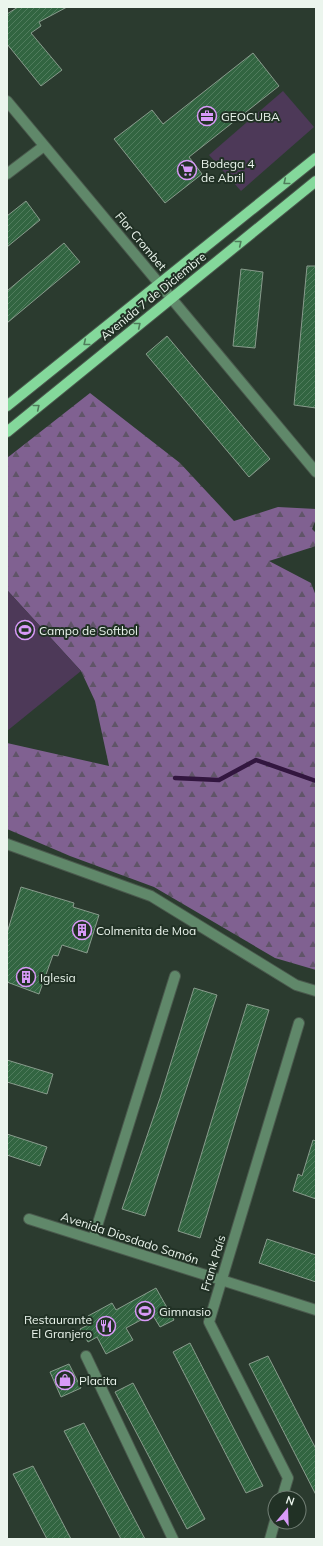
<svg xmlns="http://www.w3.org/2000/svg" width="323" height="1546" viewBox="0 0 323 1546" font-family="Mulish,sans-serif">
  <defs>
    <pattern id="forest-firs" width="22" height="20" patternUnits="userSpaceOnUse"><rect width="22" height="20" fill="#806191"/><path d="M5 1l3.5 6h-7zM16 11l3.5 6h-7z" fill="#605468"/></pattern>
    <pattern id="building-hatch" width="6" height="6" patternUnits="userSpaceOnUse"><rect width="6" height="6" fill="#326541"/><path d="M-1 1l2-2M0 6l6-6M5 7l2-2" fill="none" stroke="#507c5d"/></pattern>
  </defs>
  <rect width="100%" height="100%" fill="#2b3b2f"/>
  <path fill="url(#forest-firs)" d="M90 393 180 463 234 521 278 507 316 509V519L312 529 316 533V546L269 561 311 583 316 596V970L275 958 154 887 70 856 7 829V743L109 766 95 701 81 671 7 590V458Z"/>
  <g fill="#4d3958">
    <path d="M283 91 314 127 241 191 209 155Z"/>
    <path d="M7 590 81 671 7 731Z"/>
  </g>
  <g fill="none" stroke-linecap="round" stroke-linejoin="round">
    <path stroke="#32163f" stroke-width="4.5" d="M175 778 219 780 256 760 316 781"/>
  </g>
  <g fill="url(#building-hatch)" stroke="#889b8c">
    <path d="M18 7H67L39 22 41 26 31 33 62 70 41 86 7 44V14Z"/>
    <path d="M253 53 279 86 189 157 202 174 165 203 114 139 152 110 163 124Z"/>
    <path d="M26 201 40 220 7 247V216Z"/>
    <path d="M64 243 80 262 7 323V291Z"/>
    <path d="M307 266H316V408L294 405Z"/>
    <path d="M241 269 263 272 255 348 233 346Z"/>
    <path d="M167 336 270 459 249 477 146 354Z"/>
    <path d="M21 887 74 903 73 907 99 915 87 953 62 945 58 956 53 955 39 994 7 982V933Z"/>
    <path d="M194 988 217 995 145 1216 122 1209 160 1098Z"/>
    <path d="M247 1004 269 1010 200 1238 178 1231Z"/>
    <path d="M7 1060 53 1074 47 1094 7 1082Z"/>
    <path d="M7 1134 47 1147 40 1166 7 1155Z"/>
    <path d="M313 1140 316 1141V1199L293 1191 298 1174 302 1176Z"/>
    <path d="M267 1239 316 1255V1282L259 1263Z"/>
    <path d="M156 1288 174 1320 160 1327 152 1314 126 1328 133 1340 106 1354 97 1337 88 1342 80 1329 92 1323 88 1316 112 1303 116 1310Z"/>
    <path d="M190 1343 263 1486 246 1493 173 1352Z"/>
    <path d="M268 1356 316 1449V1495L249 1364Z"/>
    <path d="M69 1364 81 1388 61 1397 50 1372Z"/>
    <path d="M133 1383 205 1519 187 1529 115 1392Z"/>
    <path d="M84 1423 145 1539H121L64 1431Z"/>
    <path d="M33 1466 71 1539H47L13 1474Z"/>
  </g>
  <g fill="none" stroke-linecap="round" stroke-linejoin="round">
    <defs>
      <g id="minor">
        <path d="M7 101 316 472"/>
        <path d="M7 174 44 146"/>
        <path d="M7 844 151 896 296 985 316 991"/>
        <path d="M29 1219 316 1310"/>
        <path d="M93 1239 175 976"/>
        <path d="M86 1356 173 1539"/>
        <path d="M282 1498 288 1478 209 1322 299 1023"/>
        <path d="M270 1539 275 1521"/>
      </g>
      <g id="major">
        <path d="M7 406 316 158"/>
        <path d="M7 432 316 181"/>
      </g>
    </defs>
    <use href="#minor" stroke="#4a594d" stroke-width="12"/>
    <use href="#major" stroke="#4a594d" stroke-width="12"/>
    <use href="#minor" stroke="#60886a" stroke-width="10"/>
    <use href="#major" stroke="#84d89b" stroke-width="10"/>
  </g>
  <defs><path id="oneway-chevron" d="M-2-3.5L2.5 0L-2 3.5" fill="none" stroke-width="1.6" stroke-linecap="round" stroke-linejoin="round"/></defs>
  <g stroke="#4e7c5a">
    <use href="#oneway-chevron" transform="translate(286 182) rotate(141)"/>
    <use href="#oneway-chevron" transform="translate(239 243) rotate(-39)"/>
    <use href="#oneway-chevron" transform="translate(138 325) rotate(-39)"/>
    <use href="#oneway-chevron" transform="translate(86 343) rotate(141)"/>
    <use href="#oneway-chevron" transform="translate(37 407) rotate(-39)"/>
  </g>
  <defs>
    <symbol id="office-ring" viewBox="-11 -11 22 22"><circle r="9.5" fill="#213125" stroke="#d89af8" stroke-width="1.5"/><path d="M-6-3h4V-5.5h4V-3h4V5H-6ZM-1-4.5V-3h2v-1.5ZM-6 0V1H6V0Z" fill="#d89af8"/></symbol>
    <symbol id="supermarket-ring" viewBox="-11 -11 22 22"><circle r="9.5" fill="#213125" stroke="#d89af8" stroke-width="1.5"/><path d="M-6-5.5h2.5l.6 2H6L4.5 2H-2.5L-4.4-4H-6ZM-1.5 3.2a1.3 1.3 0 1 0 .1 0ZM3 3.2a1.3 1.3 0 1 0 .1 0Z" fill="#d89af8"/></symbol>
    <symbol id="stadium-ring" viewBox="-11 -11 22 22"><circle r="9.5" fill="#213125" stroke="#d89af8" stroke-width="1.5"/><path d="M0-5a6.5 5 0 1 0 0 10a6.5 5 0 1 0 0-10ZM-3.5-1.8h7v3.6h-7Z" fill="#d89af8"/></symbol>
    <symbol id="building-ring" viewBox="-11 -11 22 22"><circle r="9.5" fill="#213125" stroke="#d89af8" stroke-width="1.5"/><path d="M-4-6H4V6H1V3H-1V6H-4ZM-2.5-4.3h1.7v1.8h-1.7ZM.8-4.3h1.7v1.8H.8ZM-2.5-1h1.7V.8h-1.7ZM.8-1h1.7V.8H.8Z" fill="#d89af8"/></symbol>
    <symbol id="restaurant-ring" viewBox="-11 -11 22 22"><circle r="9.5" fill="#213125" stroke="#d89af8" stroke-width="1.5"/><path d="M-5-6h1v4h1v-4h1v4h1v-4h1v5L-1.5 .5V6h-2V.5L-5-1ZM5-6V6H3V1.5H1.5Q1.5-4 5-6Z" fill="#d89af8"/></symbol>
    <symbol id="shop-ring" viewBox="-11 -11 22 22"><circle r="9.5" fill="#213125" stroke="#d89af8" stroke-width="1.5"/><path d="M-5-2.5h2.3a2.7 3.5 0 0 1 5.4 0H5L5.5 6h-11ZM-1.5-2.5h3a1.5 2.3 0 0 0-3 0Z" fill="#d89af8"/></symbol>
  </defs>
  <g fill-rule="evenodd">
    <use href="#office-ring" x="196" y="105" width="22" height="22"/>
    <use href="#supermarket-ring" x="176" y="159" width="22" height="22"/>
    <use href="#stadium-ring" x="14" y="619" width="22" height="22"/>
    <use href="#building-ring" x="71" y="919" width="22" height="22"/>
    <use href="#building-ring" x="15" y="966" width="22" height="22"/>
    <use href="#stadium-ring" x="134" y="1300" width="22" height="22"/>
    <use href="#restaurant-ring" x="95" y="1315" width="22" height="22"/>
    <use href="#shop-ring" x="54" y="1369" width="22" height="22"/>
  </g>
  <g text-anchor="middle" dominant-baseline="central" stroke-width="4" stroke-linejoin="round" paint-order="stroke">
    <g font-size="12" fill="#ebf5ed" stroke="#213125" text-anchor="start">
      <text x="221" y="116">GEOCUBA</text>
      <text x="201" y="163">Bodega 4<tspan x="201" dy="14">de Abril</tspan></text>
      <text x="39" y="630">Campo de Softbol</text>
      <text x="96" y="930">Colmenita de Moa</text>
      <text x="40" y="977">Iglesia</text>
      <text x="159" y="1311">Gimnasio</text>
      <text x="92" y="1319" text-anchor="end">Restaurante<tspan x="92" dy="14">El Granjero</tspan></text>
      <text x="79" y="1380">Placita</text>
    </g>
    <g font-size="12" fill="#ebf5ed" stroke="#213125">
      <text transform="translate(141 241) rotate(50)">Flor Crombet</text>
      <text transform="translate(153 296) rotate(-39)">Avenida 7 de Diciembre</text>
      <text transform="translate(130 1238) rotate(18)">Avenida Diosdado Samón</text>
      <text transform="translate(213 1263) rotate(-73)">Frank País</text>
    </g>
  </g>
  <rect width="323" height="1546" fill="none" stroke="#ebf5ed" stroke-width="16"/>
  <g transform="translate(287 1510) rotate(19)"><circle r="19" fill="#213125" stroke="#727f75"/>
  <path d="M0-3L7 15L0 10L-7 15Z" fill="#d89af8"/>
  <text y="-6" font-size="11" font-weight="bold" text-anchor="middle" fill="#ebf5ed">N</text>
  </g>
</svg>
